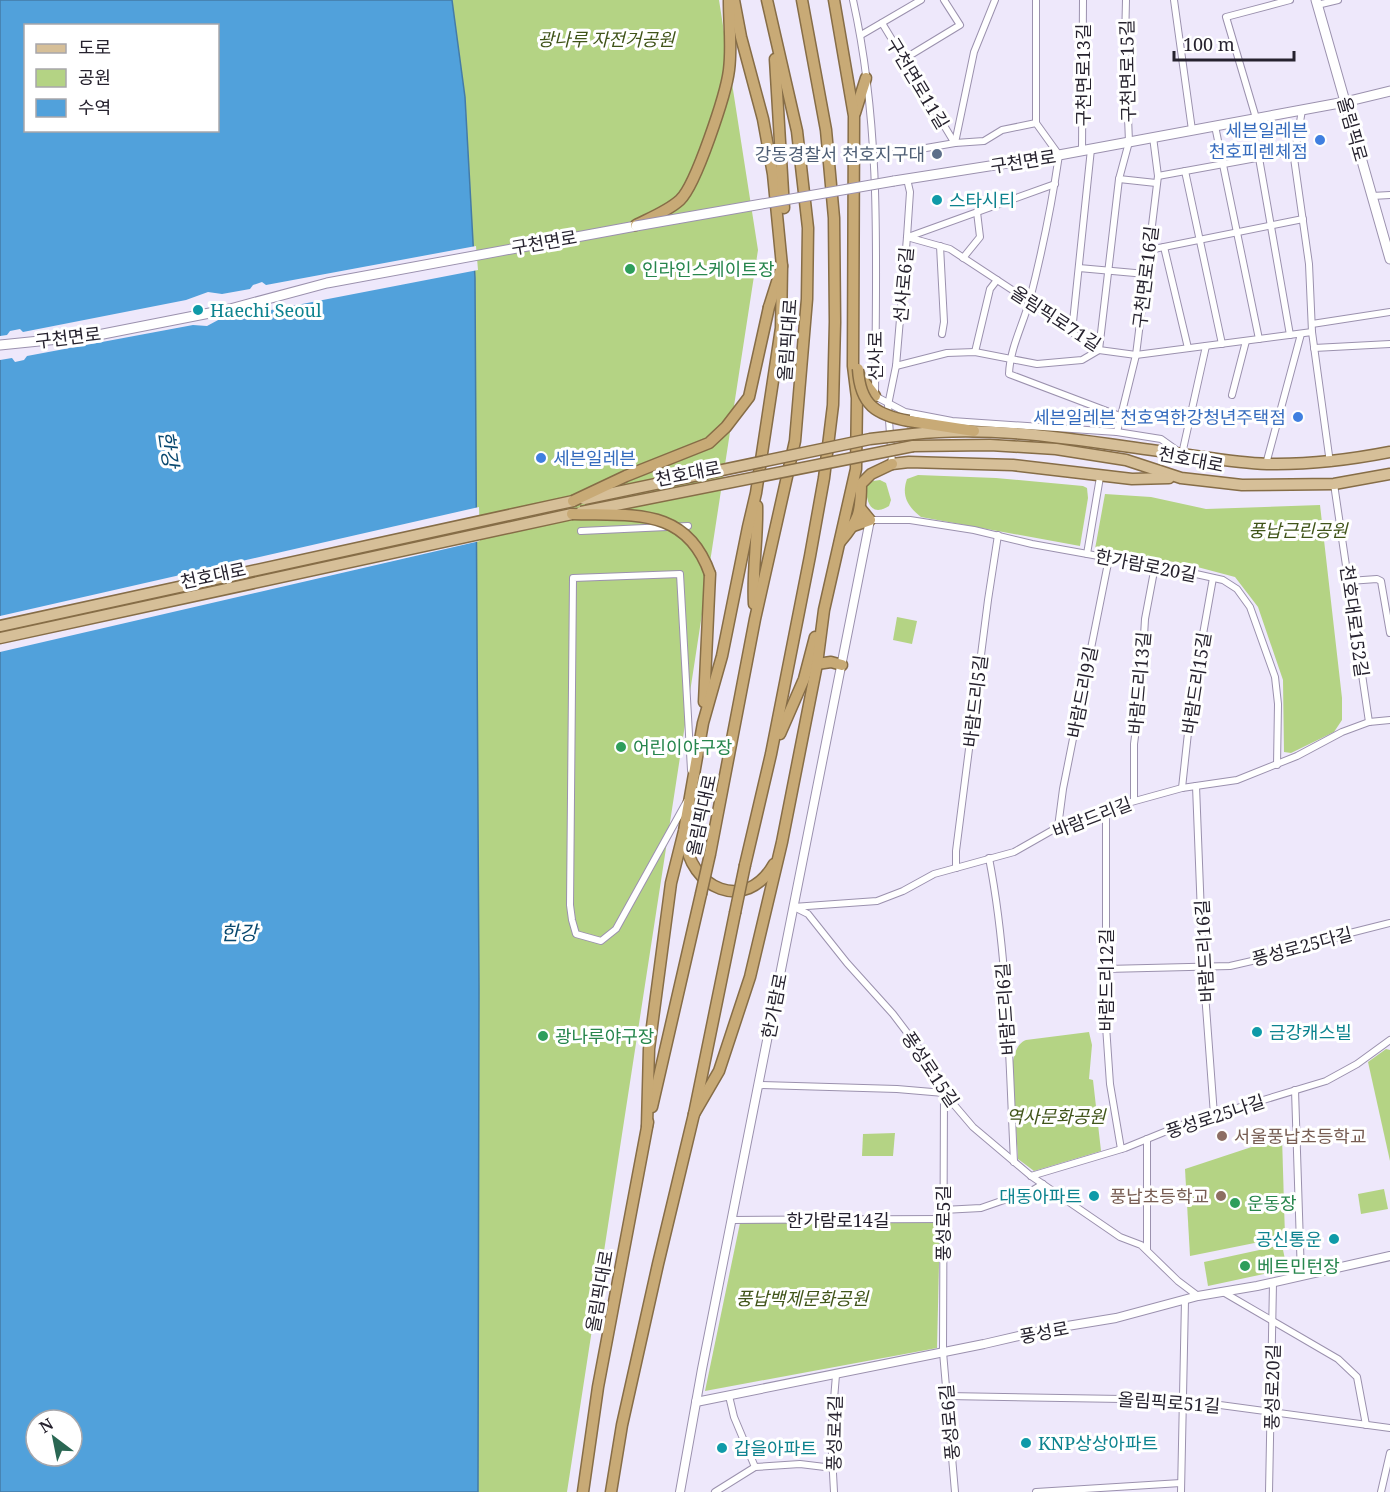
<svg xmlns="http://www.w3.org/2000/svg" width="1390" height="1492" viewBox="0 0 1390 1492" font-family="'Noto Serif','Noto Sans KR',serif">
  <rect width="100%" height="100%" fill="#eee8fb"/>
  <g fill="#b4d384">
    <path d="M452 0H719L758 250 567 1492H478L479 990 475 278 465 97Z"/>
    <path d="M918 475 996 478 1083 486 1087 488 1088 498 1080 546 921 517C908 507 901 496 907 479Z"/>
    <path d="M880 480 886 483 891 500 889 506C870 518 865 500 867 485L873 481Z"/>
    <path d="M1105 494 1151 497 1206 509 1320 505 1342 698V720L1334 732 1291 753 1284 752 1283 680 1258 607 1235 577 1186 564 1095 549Z"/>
    <path d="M897 617 917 621 912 644 893 640Z"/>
    <path d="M1089 1032 1092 1045 1089 1079 1093 1080 1101 1151 1034 1171 1018 1159 1012 1066C1014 1056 1016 1044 1026 1040Z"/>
    <path d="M1386 1049 1390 1050V1161L1368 1062Z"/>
    <path d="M895 1133 893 1156H862L863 1134Z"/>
    <path d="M1282 1137 1285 1237 1190 1256 1185 1169Z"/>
    <path d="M1384 1189 1388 1209 1361 1214 1358 1194Z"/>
    <path d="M740 1223H940L937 1348 705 1391Z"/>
    <path d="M1282 1245 1287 1269 1208 1286 1204 1262Z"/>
  </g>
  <path fill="#51a1db" stroke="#447ba7" stroke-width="1.5" fill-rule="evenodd" d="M0 0H452L465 97 475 278 479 990 478 1492H0ZM26 26H218V130H26ZM36 1420H72V1456H36Z"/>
  <g fill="#eee8fb">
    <path d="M476 246 478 270 271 310 268 314 257 316 255 313 220 319 207 326 193 325 27 356 24 360 15 362 12 358 0 360V336L7 335 10 331 20 329 23 332 186 300 208 292 222 294 250 289 253 285 262 282 266 285Z"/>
    <path d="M479 507 480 541 0 652V616Z"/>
  </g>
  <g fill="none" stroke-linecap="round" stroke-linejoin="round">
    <defs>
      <g id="minor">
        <path d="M853 0C882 130 876 264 875 396L905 412 952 421 1117 432 1161 439 1182 454 1206 346"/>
        <path d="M1036 0V123"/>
        <path d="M1174 0 1192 130"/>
        <path d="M1317 5 1338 0"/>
        <path d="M882 23 954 142"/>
        <path d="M861 35 921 0"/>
        <path d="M904 59 960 25 944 0"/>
        <path d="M1302 110 1294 158 1309 264 1312 332 1330 463"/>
        <path d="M1256 118 1226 17 1290 0"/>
        <path d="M1215 126 1259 339"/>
        <path d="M955 143 974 52 995 0"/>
        <path d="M1082 151 1083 0"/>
        <path d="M874 157 955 143 984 141 1002 130 1036 123 1059 155C1052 203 1042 252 1030 299 1023 325 1010 348 1009 374L1120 416"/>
        <path d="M1259 158 1290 335"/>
        <path d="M1185 171 1222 344"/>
        <path d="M1158 176 1295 151"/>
        <path d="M1119 179 1156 183"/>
        <path d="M1372 196 1390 195"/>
        <path d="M907 237 950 249 1029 301 1068 330 1099 350 1136 355 1312 332"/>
        <path d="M908 237 1055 184"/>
        <path d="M940 246 944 322 942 334"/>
        <path d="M1164 247 1188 348"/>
        <path d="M1149 250 1303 219"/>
        <path d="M963 258 980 237 977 212"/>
        <path d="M1079 268 1146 274"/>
        <path d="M1312 324 1390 312"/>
        <path d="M1068 330 1073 322 1091 149"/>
        <path d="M1314 348 1390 344"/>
        <path d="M975 352 990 289 997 280"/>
        <path d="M896 366 947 353 975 352 1037 364 1082 360 1099 350 1119 179 1129 142 1125 42 1126 0"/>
        <path d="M1232 395 1246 341"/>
        <path d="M1117 432 1136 355 1149 250 1158 176 1153 137"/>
        <path d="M892 464 888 405 896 366 907 237 910 192 907 179"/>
        <path d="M1266 464 1301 334"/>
        <path d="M1334 484 1369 722"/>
        <path d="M870 520H910L974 530 1032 544 1187 572 1223 580 1237 589 1250 607 1275 677 1278 704 1277 765"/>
        <path d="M581 531 688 526"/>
        <path d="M1087 554 1100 477"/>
        <path d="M1349 581 1377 579 1381 581 1390 633"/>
        <path d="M1196 786 1203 966 1214 1115"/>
        <path d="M1182 788 1192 696 1213 578"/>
        <path d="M1134 800V744L1141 689 1145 619 1155 566"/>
        <path d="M687 801 616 929 601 941 576 934 572 920 570 905 573 578 680 574 691 770"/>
        <path d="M1106 809V1026L1110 1084 1121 1149"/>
        <path d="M1058 827 1063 789 1109 558"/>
        <path d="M989 858C1008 956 1009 1061 1014 1162"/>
        <path d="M956 868V851L988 600 998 535"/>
        <path d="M793 907 877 901 903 891 934 874 1014 852 1058 827 1106 809 1182 788 1237 780 1297 756 1342 732 1369 722 1390 720"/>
        <path d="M794 907 808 914 847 963 893 1014 924 1055 934 1071 944 1093 973 1127 1031 1176 1120 1237 1141 1245 1178 1281 1198 1296"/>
        <path d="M1106 969 1230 966 1309 948 1350 933 1390 923"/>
        <path d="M758 1085 897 1089 944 1093 943 1352 955 1492"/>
        <path d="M1295 1090 1301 1276"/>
        <path d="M1147 1139V1250"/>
        <path d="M1031 1176 1125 1148 1184 1124 1326 1081 1357 1064 1390 1040"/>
        <path d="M943 1210 981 1208 1033 1190 1043 1184"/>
        <path d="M732 1220 944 1219"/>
        <path d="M1223 1292 1338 1359 1357 1377 1366 1425"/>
        <path d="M729 1396 734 1417 755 1467"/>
        <path d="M947 1396 1183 1400 1390 1428"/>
        <path d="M715 1492 755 1467 800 1464 833 1468"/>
        <path d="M834 1492 831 1436 836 1375"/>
        <path d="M1036 1492 1181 1483"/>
        <path d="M1181 1492 1185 1300"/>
        <path d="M1269 1492 1273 1283"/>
        <path d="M1381 1492 1390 1453"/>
      </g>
      <g id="tertiary">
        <path d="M696 1402 984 1344 1049 1329 1116 1318 1198 1296 1257 1286 1390 1256"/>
        <path d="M680 1492 702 1369 870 520"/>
      </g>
      <g id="secondary">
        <path d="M1316 0 1390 259"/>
        <path d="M894 181 1059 155 1345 102 1390 91"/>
        <path d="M0 345 98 335 230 309 327 283 636 226"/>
      </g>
      <g id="primary">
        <path d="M913 434C1002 424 1093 443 1181 454 1210 458 1239 463 1267 464 1310 465 1349 460 1390 452"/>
        <path d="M913 446 990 445 1056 449 1126 460 1181 478 1242 485 1334 484 1390 474"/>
        <path d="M892 464 909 462 1013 465 1132 479 1169 478"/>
        <path d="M0 626 573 501"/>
        <path d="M0 638 572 514"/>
      </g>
      <g id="trunk">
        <path d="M734 0 741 37 763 119 773 174 782 266 769 307"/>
        <path d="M775 59 784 208"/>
        <path d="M855 113 866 78"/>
        <path d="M636 225C650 218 668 211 680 200 696 185 726 94 729 70 732 47 729 24 729 1"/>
        <path d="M859 375 875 396"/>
        <path d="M909 421 974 431"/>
        <path d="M853 526 870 520 861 509"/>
        <path d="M840 542C859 520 861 513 861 484L871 474 892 464"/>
        <path d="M754 604C752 571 758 539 757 506"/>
        <path d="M817 664 831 662 842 665"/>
        <path d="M704 702 710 574"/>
        <path d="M780 734 804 679 815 637"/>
        <path d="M685 837C689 889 746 914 774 864"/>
        <path d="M710 854 755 619 795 441 807 299 808 228 797 131 767 0"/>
        <path d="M745 865 771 754 810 556 824 478 833 405 835 322 834 218 826 130 802 0"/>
        <path d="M652 1107 701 894"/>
        <path d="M694 1114 719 1071 750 977 782 842 817 664 824 610 856 469 857 398 853 366 854 116 834 0"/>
        <path d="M647 1126 649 1049 671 883 684 831 703 723 722 656 748 527 756 493 781 328 782 266"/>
        <path d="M583 1492 598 1387 648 1122"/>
        <path d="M611 1492 622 1425 658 1264 694 1114 735 913"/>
      </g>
    </defs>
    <use href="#minor" stroke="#9b91ae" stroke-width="8"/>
    <use href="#tertiary" stroke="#9b91ae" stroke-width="10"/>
    <use href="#secondary" stroke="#9b91ae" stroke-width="11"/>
    <use href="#primary" stroke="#866d47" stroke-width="13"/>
    <use href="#trunk" stroke="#866d47" stroke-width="13"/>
    <use href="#minor" stroke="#fff" stroke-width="6"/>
    <use href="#tertiary" stroke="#fff" stroke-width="8"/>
    <use href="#secondary" stroke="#fff" stroke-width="9"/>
    <use href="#primary" stroke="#d6bf98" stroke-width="10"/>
    <use href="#trunk" stroke="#c8aa76" stroke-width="10"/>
    <defs>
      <path id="secondary-bridge" d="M636 226 894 181"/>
      <g id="primary-bridge">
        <path d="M584 499 870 439 913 434"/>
        <path d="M581 512 913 446"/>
      </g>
      <g id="trunk-bridge">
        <path d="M858 369C860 405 876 415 909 421"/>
        <path d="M573 501 626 476 709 443 726 427 749 397 769 307"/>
        <path d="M572 514C632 516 686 506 710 574"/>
        <path d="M701 894 710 854"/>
        <path d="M735 913 745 865"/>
      </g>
    </defs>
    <use href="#secondary-bridge" stroke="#9b91ae" stroke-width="11" stroke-linecap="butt"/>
    <use href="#primary-bridge" stroke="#866d47" stroke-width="13" stroke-linecap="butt"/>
    <use href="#trunk-bridge" stroke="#866d47" stroke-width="13" stroke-linecap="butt"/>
    <use href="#secondary-bridge" stroke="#fff" stroke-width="9"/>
    <use href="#primary-bridge" stroke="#d6bf98" stroke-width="10"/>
    <use href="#trunk-bridge" stroke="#c8aa76" stroke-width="10"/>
  </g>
  <g fill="#3f7fe0" stroke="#fff" stroke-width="2">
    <circle cx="1320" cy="140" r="6"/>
    <circle cx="1298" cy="417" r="6"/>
    <circle cx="541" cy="458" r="6"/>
  </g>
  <circle fill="#5c6f8a" stroke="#fff" stroke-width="2" cx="937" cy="154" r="6"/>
  <g fill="#0f9aa8" stroke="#fff" stroke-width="2">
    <circle cx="937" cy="200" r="6"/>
    <circle cx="198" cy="310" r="6"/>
    <circle cx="1257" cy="1032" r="6"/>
    <circle cx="1094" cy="1196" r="6"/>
    <circle cx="1334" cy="1239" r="6"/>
    <circle cx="1026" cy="1443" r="6"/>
    <circle cx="722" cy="1448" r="6"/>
  </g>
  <g fill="#2e9e5b" stroke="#fff" stroke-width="2">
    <circle cx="630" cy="269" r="6"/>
    <circle cx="621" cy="747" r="6"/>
    <circle cx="543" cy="1036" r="6"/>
    <circle cx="1235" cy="1203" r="6"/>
    <circle cx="1245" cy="1266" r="6"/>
  </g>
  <g fill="#8d6e63" stroke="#fff" stroke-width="2">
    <circle cx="1222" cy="1136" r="6"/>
    <circle cx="1221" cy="1196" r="6"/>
  </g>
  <g text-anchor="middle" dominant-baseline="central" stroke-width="6" stroke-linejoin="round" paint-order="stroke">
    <g font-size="18" font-style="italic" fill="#405419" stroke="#fff">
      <text x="606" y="39">광나루 자전거공원</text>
      <text x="1298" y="530">풍납근린공원</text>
      <text x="1056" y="1116">역사문화공원</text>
      <text x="802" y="1298">풍납백제문화공원</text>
    </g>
    <g font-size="18" fill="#26222e" stroke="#fff">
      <text transform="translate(1127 71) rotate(-91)">구천면로15길</text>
      <text transform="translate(1083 75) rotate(-90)">구천면로13길</text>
      <text transform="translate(918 83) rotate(59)">구천면로11길</text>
      <text transform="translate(1353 129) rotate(74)">올림픽로</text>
      <text transform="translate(1023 161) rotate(-9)">구천면로</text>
      <text transform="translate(544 242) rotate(-10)">구천면로</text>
      <text transform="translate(1145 277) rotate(-83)">구천면로16길</text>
      <text transform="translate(903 285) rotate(-85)">선사로6길</text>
      <text transform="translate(1056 318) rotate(33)">올림픽로71길</text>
      <text transform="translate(68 337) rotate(-7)">구천면로</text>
      <text transform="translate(787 340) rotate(-86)">올림픽대로</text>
      <text transform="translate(875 356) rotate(-90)">선사로</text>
      <text transform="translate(1191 459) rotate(11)">천호대로</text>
      <text transform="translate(688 473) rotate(-11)">천호대로</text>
      <text transform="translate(1146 565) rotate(11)">한가람로20길</text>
      <text transform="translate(213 575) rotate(-12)">천호대로</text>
      <text transform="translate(1355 621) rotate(82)">천호대로152길</text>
      <text transform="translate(1139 683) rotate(-85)">바람드리13길</text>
      <text transform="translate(1196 683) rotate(-81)">바람드리15길</text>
      <text transform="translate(1082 692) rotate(-79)">바람드리9길</text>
      <text transform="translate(975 701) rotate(-83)">바람드리5길</text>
      <text transform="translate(701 815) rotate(-78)">올림픽대로</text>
      <text transform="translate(1092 817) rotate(-21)">바람드리길</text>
      <text transform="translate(1302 946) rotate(-15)">풍성로25다길</text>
      <text transform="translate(1204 951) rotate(-93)">바람드리16길</text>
      <text transform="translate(1106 980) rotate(-90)">바람드리12길</text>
      <text transform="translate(774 1006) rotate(-79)">한가람로</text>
      <text transform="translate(1005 1009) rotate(-94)">바람드리6길</text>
      <text transform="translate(931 1069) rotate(56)">풍성로15길</text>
      <text transform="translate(1215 1116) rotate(-18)">풍성로25나길</text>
      <text x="838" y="1220">한가람로14길</text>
      <text transform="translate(943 1223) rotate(-90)">풍성로5길</text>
      <text transform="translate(599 1291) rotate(-80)">올림픽대로</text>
      <text transform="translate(1044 1332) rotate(-11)">풍성로</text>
      <text transform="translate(1272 1387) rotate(-89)">풍성로20길</text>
      <text transform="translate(1169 1402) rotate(4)">올림픽로51길</text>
      <text transform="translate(949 1422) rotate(-95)">풍성로6길</text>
      <text transform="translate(834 1433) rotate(-89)">풍성로4길</text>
    </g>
    <g font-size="18" fill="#366cbe" stroke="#fff" text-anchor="end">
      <text x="1308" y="130">세븐일레븐<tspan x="1308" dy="21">천호피렌체점</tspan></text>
      <text x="1286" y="417">세븐일레븐 천호역한강청년주택점</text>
      <text x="553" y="458" text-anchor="start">세븐일레븐</text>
    </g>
    <g font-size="18" fill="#4e5e75" stroke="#fff" text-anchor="end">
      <text x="925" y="154">강동경찰서 천호지구대</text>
    </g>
    <g font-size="18" fill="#0d838f" stroke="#fff" text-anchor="start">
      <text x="949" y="200">스타시티</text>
      <text x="210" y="310">Haechi Seoul</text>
      <text x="1269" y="1032">금강캐스빌</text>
      <text x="1082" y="1196" text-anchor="end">대동아파트</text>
      <text x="1322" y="1239" text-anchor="end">공신통운</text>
      <text x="1038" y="1443">KNP상상아파트</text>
      <text x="734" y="1448">갑을아파트</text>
    </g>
    <g font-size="18" fill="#27864d" stroke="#fff" text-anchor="start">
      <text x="642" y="269">인라인스케이트장</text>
      <text x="633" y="747">어린이야구장</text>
      <text x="555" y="1036">광나루야구장</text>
      <text x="1247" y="1203">운동장</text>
      <text x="1257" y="1266">베트민턴장</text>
    </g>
    <g font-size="18" fill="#785e54" stroke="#fff" text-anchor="start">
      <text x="1234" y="1136">서울풍납초등학교</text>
      <text x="1209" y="1196" text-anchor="end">풍납초등학교</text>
    </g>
    <g font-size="20" font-style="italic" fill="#08486f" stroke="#fff">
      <text transform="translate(169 449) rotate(82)">한강</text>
      <text x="239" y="932">한강</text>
    </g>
  </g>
  <rect x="24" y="24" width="195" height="108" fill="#ffffff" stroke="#a8a7ab" stroke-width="1.5"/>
  <rect x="36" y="44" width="30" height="9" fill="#d6bf98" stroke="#a8a7ab" stroke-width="1.5"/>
  <text x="78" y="54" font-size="18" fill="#26222e">도로</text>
  <rect x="36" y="69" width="30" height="18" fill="#b4d384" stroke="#a8a7ab" stroke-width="1.5"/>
  <text x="78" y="84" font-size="18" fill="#26222e">공원</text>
  <rect x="36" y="99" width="30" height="18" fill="#51a1db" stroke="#a8a7ab" stroke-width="1.5"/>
  <text x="78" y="114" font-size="18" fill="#26222e">수역</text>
  <g transform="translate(54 1438) rotate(328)"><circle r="28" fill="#ffffff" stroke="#a8a7ab" stroke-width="1.5"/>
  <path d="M0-4.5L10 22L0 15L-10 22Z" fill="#2a6753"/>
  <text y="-9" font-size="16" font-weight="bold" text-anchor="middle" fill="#26222e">N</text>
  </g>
  <path d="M1174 51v9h120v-9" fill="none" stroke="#26222e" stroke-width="3"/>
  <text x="1183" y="51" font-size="18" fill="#26222e" stroke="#ffffff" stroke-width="4.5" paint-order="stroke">100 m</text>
</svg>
